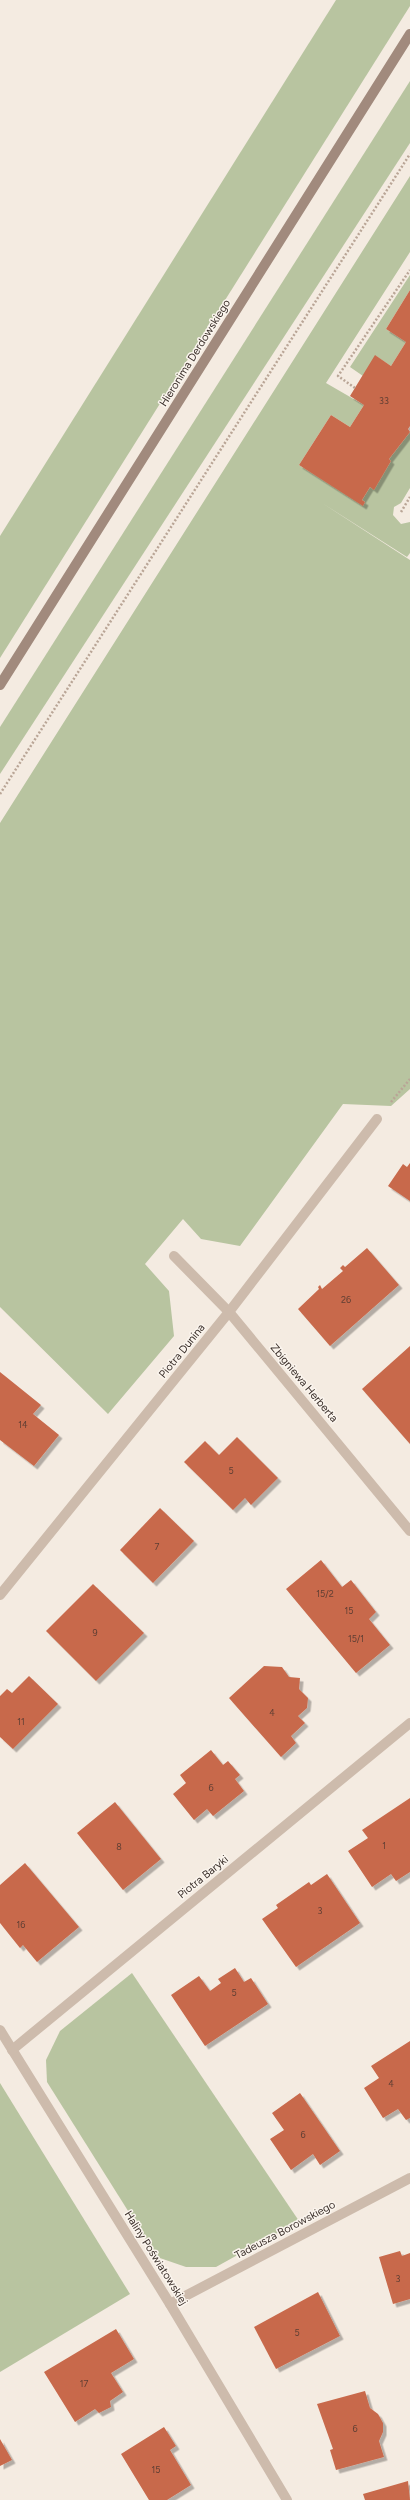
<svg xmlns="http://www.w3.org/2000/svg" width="410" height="2500" viewBox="0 0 410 2500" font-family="Figtree,sans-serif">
  <defs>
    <filter id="shadow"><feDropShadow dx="3.5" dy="3.5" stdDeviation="0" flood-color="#0004"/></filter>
  </defs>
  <rect width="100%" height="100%" fill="#f4ebe1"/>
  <g fill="#b8c4a0">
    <path d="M336 0H410V6L0 658V536Z"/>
    <path d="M410 81V143L0 774V727Z"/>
    <path d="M410 176V252L326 383 364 405 350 427 331 415 299 465 363 505 365 502 362 500 370 487 374 489 391 461 389 459 410 432V488L401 503 394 507 393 515 401 524 410 522V553L407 557 322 503 410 560V1089L391 1106 343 1104 240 1246 201 1239 183 1219 145 1264 169 1291 174 1336 108 1414 0 1307V823Z"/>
    <path d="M410 275V290L386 329 406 342 391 366 376 356 363 376 350 367Z"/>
    <path d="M132 1973 299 2221 216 2267H186L157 2257 47 2082 46 2060 60 2031Z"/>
    <path d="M0 2083 130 2294 0 2372Z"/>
  </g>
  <g fill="#c8694b" filter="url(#shadow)">
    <path d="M410 290V426L408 429 410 432 389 459 391 461 374 490 370 487 362 500 365 502 363 506 299 465 331 415 350 427 364 405 350 396 375 355 391 366 406 342 386 329Z"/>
    <path d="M410 1163V1201L388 1186 403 1164 407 1167Z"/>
    <path d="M367 1248 399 1285 330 1346 298 1309 319 1289 318 1287 320 1285 322 1289 343 1271 340 1268 343 1265 345 1267Z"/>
    <path d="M410 1346V1444L362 1389Z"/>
    <path d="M0 1372 41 1405 33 1414 59 1435 34 1466 0 1440Z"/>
    <path d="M237 1437 278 1478 251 1505 245 1498 233 1510 184 1462 205 1441 219 1455Z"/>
    <path d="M160 1508 194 1541 153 1583 120 1550Z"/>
    <path d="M321 1560 342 1587 351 1580 376 1612 369 1619 390 1645 356 1673 286 1589Z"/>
    <path d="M93 1584 144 1633 96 1681 46 1631Z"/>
    <path d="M264 1666 282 1667 289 1677 300 1678 299 1689 308 1698 307 1708 298 1716 305 1723 291 1736 296 1743 281 1757 229 1698Z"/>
    <path d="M29 1676 58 1704 13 1749 0 1737V1696L7 1689 12 1693Z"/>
    <path d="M211 1750 223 1765 228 1761 240 1775 235 1779 244 1791 213 1816 207 1809 194 1820 173 1794 186 1783 180 1775Z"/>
    <path d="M410 1798V1872L396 1881 391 1874 372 1887 348 1851 368 1838 362 1830Z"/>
    <path d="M115 1802 161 1859 123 1890 77 1833Z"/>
    <path d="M25 1863 79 1927 37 1962 23 1945 20 1948 0 1923V1885Z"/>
    <path d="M327 1874 360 1923 296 1967 262 1919 278 1908 276 1905 309 1882 311 1885Z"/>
    <path d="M235 1968 244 1982 251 1978 268 2004 205 2046 171 1995 199 1976 210 1991 221 1983 218 1979Z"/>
    <path d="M410 2041V2118L406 2120 398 2109 383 2118 364 2088 379 2078 371 2066Z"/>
    <path d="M300 2093 340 2151 320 2165 313 2154 291 2170 270 2139 284 2130 272 2113Z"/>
    <path d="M400 2251 402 2256 410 2253V2299L393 2304 379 2257Z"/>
    <path d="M318 2292 340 2336 276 2369 254 2327Z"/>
    <path d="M116 2329 134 2359 111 2373 123 2392 110 2401 111 2407 99 2413 95 2409 75 2422 44 2372Z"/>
    <path d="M365 2391 370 2408 378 2414 383 2423V2432L379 2441 384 2457 336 2470 330 2450 333 2449 317 2404Z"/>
    <path d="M164 2427 176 2446 170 2450 191 2485 167 2500H149L121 2454Z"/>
    <path d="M0 2439 12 2460 0 2466Z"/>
    <path d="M408 2481 410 2500H365L363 2494Z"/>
  </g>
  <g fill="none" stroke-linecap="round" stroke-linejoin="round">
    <g stroke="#b9a596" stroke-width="2.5" stroke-dasharray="2 2" stroke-linecap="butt">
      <path d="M355 388 338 376 410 270"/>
      <path d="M401 512 410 497"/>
      <path d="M0 794 410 154"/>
      <path d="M391 1102 410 1079"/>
    </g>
    <g stroke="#cdbbac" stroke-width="10">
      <path d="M174 1256 229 1312 410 1531"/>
      <path d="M0 1595 229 1312 377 1119"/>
      <path d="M0 2030 170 2304 287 2500"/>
      <path d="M12 2050 410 1723"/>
      <path d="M170 2304 410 2178"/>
    </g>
    <path stroke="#a18a7d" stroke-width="10" d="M0 685 410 34"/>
  </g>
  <g text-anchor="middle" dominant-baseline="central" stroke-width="3" stroke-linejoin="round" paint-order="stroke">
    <g font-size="9" fill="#5e3e33">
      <text x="384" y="400">33</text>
      <text x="346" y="1299">26</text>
      <text x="23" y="1424">14</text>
      <text x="231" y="1470">5</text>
      <text x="157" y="1546">7</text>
      <text x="325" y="1593">15/2</text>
      <text x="349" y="1610">15</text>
      <text x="95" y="1632">9</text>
      <text x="356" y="1638">15/1</text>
      <text x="272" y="1712">4</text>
      <text x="21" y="1721">11</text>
      <text x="211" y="1787">6</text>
      <text x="384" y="1845">1</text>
      <text x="119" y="1846">8</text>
      <text x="320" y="1910">3</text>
      <text x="21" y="1924">16</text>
      <text x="234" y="1992">5</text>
      <text x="391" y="2083">4</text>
      <text x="303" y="2134">6</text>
      <text x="398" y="2278">3</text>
      <text x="297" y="2332">5</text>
      <text x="84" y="2383">17</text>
      <text x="355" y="2428">6</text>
      <text x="156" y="2469">15</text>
    </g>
    <g font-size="11" fill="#3b302b" stroke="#fbf5ee">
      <text transform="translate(195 353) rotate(-58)">Hieronima Derdowskiego</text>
      <text transform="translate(182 1351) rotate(-51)">Piotra Dunina</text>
      <text transform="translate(304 1383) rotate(50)">Zbigniewa Herberta</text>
      <text transform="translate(203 1877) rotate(-39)">Piotra Baryki</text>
      <text transform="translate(285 2230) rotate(-28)">Tadeusza Borowskiego</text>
      <text transform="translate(156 2258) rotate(58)">Haliny Poświatowskiej</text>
    </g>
  </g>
</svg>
